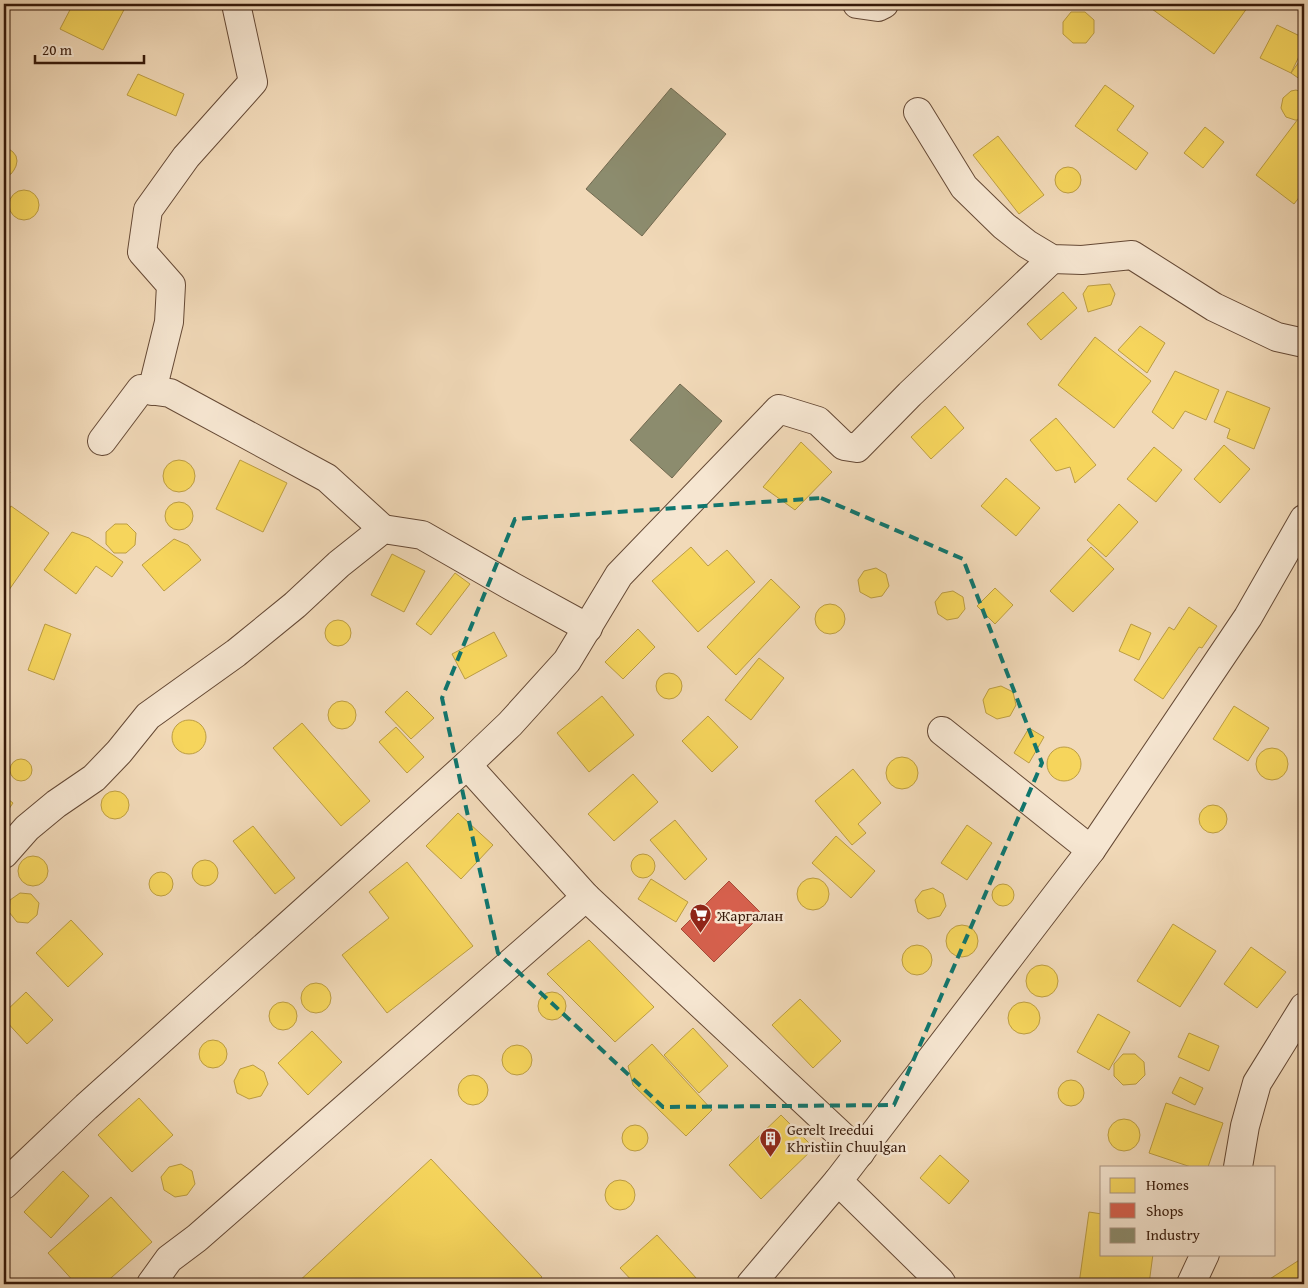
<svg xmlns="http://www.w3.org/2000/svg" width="1308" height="1288" viewBox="0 0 1308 1288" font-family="'Gentium Book Plus',serif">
  <rect width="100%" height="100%" fill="#f1d9b8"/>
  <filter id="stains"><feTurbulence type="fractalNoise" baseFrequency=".004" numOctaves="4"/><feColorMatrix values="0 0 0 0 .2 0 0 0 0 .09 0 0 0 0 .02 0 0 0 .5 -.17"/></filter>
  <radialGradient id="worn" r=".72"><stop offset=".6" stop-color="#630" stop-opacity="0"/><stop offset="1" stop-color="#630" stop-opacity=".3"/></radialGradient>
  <g fill="#f6d55c" stroke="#bc9d43">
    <path d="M73 4H127L103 50 60 29Z"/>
    <path d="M1107 4H1125L1124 5 1114 8Z"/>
    <path d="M1156 4H1250L1214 54 1152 9Z"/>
    <path d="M1071 12H1085L1094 20V33L1086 43H1073L1063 34V22Z"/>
    <path d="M1277 25 1304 38V46L1291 73 1260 58Z"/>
    <path d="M1304 55V82L1291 73Z"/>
    <path d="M138 74 184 94 176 116 127 95Z"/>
    <path d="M1105 85 1134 106 1117 130 1148 153 1136 170 1075 126Z"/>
    <path d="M1296 90 1304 93V118L1300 120H1295L1286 117 1283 112 1281 108 1283 98 1291 91Z"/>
    <path d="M1304 111V191L1294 204 1256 175Z"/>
    <path d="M1205 127 1224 142 1203 168 1184 153Z"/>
    <path d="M998 136 1044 195 1019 214 973 155Z"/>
    <path d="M4 147 9 149 13 152 16 156 17 161 16 166 14 170 11 174 4 176Z"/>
    <circle cx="1068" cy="180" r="13"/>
    <circle cx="24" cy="205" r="15"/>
    <path d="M4 253 6 261V266L4 270Z"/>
    <path d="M1110 284 1115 294 1111 305 1088 312 1083 294 1088 286Z"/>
    <path d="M1063 292 1077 308 1041 340 1027 324Z"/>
    <path d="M1140 326 1165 343 1147 373 1118 350Z"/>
    <path d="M1095 337 1151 381 1114 428 1058 385Z"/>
    <path d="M1175 371 1219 390 1206 420 1185 411 1173 429 1152 412Z"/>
    <path d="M1227 391 1270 408 1254 449 1227 438 1230 429 1214 422Z"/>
    <path d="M945 406 964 428 931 459 911 437Z"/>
    <path d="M1056 418 1096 465 1075 483 1070 467 1056 471 1030 440Z"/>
    <path d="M801 442 832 472 795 510 763 487Z"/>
    <path d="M1224 445 1250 469 1220 503 1194 479Z"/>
    <path d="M1154 447 1182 470 1156 502 1127 479Z"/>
    <path d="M240 460 287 483 263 532 216 509Z"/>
    <circle cx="179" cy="476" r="16"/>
    <path d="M4 463 10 473 4 477Z"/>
    <path d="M1006 478 1040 508 1016 536 981 506Z"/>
    <circle cx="179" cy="516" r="14"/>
    <path d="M1119 504 1138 522 1106 557 1087 540Z"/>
    <path d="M11 506 49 533 4 597V516Z"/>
    <path d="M115 524H127L136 533 135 545 126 553H114L106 544V532Z"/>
    <path d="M72 532 89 538 123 562 112 577 96 566 76 594 44 570Z"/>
    <path d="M174 539 188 545 201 560 164 591 142 565Z"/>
    <path d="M691 547 708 566 727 550 755 582 698 632 652 581Z"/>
    <path d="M1091 547 1114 569 1073 612 1050 591Z"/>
    <path d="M392 554 425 571 404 612 371 595Z"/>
    <path d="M876 568 886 574 889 586 882 596 871 598 860 592 858 580 864 571Z"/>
    <path d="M455 573 470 584 431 635 416 624Z"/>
    <path d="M771 579 800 607 736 675 707 647Z"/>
    <path d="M995 588 1013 605 995 624 977 606Z"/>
    <path d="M953 591 963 597 965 609 958 618 947 620 938 614 935 602 942 593Z"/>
    <circle cx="830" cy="619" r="15"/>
    <path d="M1189 607 1217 626 1202 648 1199 647 1163 699 1134 680 1169 627 1174 630Z"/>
    <circle cx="338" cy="633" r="13"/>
    <path d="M45 624 71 634 54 680 28 670Z"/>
    <path d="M1131 624 1151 633 1139 660 1119 651Z"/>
    <path d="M638 629 655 647 623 679 605 662Z"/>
    <path d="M494 632 507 656 465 679 452 654Z"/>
    <path d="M759 658 784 678 751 720 725 700Z"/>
    <circle cx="669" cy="686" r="13"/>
    <path d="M1001 686 1013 692 1016 705 1010 716 997 719 986 713 983 700 989 689Z"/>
    <path d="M407 691 434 718 411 739 385 712Z"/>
    <path d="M602 696 634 735 589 772 557 733Z"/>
    <circle cx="342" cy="715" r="14"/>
    <path d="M1234 706 1269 728 1248 761 1213 739Z"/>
    <path d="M708 716 738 747 712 772 682 741Z"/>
    <circle cx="189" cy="737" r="17"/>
    <path d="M302 723 370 801 341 826 273 748Z"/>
    <path d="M396 727 424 757 407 773 379 742Z"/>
    <path d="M1029 728 1044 737 1029 763 1014 753Z"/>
    <circle cx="1064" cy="764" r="17"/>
    <circle cx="1272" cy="764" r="16"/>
    <circle cx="902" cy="773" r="16"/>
    <circle cx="21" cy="770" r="11"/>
    <path d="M853 769 881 803 858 824 866 833 852 845 815 801Z"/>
    <path d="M633 774 658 802 614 841 588 814Z"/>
    <circle cx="115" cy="805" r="14"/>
    <path d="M4 796 13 803 4 816Z"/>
    <circle cx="1213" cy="819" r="14"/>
    <path d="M458 813 493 845 461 879 426 846Z"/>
    <path d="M675 820 707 859 685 880 650 840Z"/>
    <path d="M967 825 992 843 967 880 941 863Z"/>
    <path d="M253 826 295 878 275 894 233 841Z"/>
    <path d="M836 836 875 871 851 898 812 863Z"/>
    <circle cx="643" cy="866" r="12"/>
    <circle cx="33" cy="871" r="15"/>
    <circle cx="205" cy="873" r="13"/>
    <path d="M407 862 473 946 387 1013 342 955 389 918 369 892Z"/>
    <circle cx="161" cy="884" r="12"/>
    <circle cx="813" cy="894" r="16"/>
    <path d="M651 879 688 902 676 922 638 899Z"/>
    <circle cx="1003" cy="895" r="11"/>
    <path d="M933 888 943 894 946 906 940 916 928 919 918 912 915 900 922 891Z"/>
    <path d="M20 893 31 894 39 903 37 915 28 923 17 922 9 912 10 900Z"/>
    <path d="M71 920 103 954 68 987 36 953Z"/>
    <path d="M1173 924 1216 951 1180 1007 1137 981Z"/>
    <circle cx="962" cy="941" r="16"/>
    <path d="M589 940 654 1007 615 1042 547 974Z"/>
    <circle cx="917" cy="960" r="15"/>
    <path d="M1251 947 1286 972 1257 1008 1224 984Z"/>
    <circle cx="1042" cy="981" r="16"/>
    <circle cx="316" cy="998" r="15"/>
    <path d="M26 992 53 1020 27 1044 4 1019V1013Z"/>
    <circle cx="552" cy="1006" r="14"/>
    <path d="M800 999 841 1041 813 1068 772 1025Z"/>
    <circle cx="283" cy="1016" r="14"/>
    <circle cx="1024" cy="1018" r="16"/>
    <path d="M1098 1014 1130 1032 1109 1070 1077 1052Z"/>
    <path d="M693 1028 728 1066 699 1093 664 1055Z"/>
    <path d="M312 1031 342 1062 308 1095 278 1063Z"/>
    <path d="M1189 1033 1219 1046 1209 1071 1178 1057Z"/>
    <circle cx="213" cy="1054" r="14"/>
    <path d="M652 1044 712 1110 686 1136 633 1085 628 1066Z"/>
    <circle cx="517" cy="1060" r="15"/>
    <path d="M1123 1054H1135L1144 1062 1145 1075 1136 1084 1123 1085 1114 1076V1064Z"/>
    <path d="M253 1065 264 1072 268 1084 261 1096 249 1099 237 1093 234 1081 240 1069Z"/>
    <circle cx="473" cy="1090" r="15"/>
    <path d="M1180 1077 1203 1088 1195 1105 1172 1093Z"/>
    <circle cx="1071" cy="1093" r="13"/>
    <path d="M139 1098 173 1135 132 1172 98 1135Z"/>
    <path d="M1166 1103 1223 1123 1208 1167H1191L1149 1153Z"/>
    <path d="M781 1115 814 1148 761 1199 729 1165Z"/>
    <circle cx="1124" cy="1135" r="16"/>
    <circle cx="635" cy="1138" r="13"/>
    <path d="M940 1155 969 1181 949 1204 920 1178Z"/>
    <path d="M431 1159 542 1277 534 1284H296Z"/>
    <path d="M181 1164 192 1171 195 1184 187 1195 175 1197 164 1190 161 1177 169 1167Z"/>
    <path d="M63 1171 89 1196 51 1238 24 1212Z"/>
    <circle cx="620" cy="1195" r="15"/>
    <path d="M111 1197 152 1242 104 1284H76L48 1253Z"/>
    <path d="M1089 1212 1102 1214V1254H1153L1149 1284H1079Z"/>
    <path d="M657 1235 697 1279 691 1284H635L620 1268Z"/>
    <path d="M1304 1257V1284H1262Z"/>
  </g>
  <path fill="#d6604d" stroke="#a64b39" d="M729 881 762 914 714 962 681 929Z"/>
  <g fill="#8c8c6e" stroke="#726a50">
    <path d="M671 88 726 134 642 236 586 189Z"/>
    <path d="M680 384 722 421 672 478 630 440Z"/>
  </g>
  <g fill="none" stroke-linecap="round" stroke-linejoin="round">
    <defs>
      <g id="minor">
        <path d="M857 4 878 7 884 4"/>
        <path d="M918 112 964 187 1004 226 1027 244 1052 259 1082 260 1132 255 1214 307 1277 337 1304 343"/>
        <path d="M152 391 169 322 171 285 142 252 148 210 186 157 253 82 236 4"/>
        <path d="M102 441 141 389 170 393 327 478 383 529"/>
        <path d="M942 731 1091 850"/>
        <path d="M467 765 586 897 860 1153"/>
        <path d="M4 854 27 828 56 804 94 778 119 752 148 716 236 653 295 605 339 564 383 529 422 535 513 587 588 628"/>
        <path d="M1238 1167 1245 1126 1257 1083 1304 1007"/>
        <path d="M4 1185 86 1107 467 765 510 724 567 661 619 575 779 409 818 421 844 446 857 448 910 394 1052 259"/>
        <path d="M151 1284 169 1259 197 1238 586 897"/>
        <path d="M751 1284 838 1181"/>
        <path d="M942 1284 940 1281 838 1181 1091 850 1248 617 1304 519"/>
        <path d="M1191 1284 1205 1254"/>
      </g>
    </defs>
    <use href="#minor" stroke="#654935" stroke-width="30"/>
    <use href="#minor" stroke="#f6e6d1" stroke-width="28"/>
  </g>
  <path fill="none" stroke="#0f766e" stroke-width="4" stroke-dasharray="10 6" stroke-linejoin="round" d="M821 498 963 559 1042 763 894 1105 663 1107 498 953 442 698 515 519Z"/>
  <defs>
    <symbol id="supermarket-pin" viewBox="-11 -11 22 30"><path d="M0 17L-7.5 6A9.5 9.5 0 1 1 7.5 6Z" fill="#8f2418" stroke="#f6e6d1"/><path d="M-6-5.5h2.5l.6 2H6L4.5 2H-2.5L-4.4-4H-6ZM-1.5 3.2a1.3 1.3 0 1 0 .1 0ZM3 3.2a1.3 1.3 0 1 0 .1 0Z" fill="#fff"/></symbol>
    <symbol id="building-pin" viewBox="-11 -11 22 30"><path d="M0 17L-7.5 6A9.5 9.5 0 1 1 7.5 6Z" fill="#8f2418" stroke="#f6e6d1"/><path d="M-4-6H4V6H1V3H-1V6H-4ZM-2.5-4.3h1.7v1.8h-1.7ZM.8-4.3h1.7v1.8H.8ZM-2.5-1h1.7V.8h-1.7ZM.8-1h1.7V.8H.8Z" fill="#fff"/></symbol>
  </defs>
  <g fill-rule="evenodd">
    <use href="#supermarket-pin" x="688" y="902" width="25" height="34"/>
    <use href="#building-pin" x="758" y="1126" width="25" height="34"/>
  </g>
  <g text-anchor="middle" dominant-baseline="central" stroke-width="5" stroke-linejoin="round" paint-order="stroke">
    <g font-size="15" fill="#361909" stroke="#f6e6d1" text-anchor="start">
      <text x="717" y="915">Жаргалан</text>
      <text x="787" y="1129">Gerelt Ireedui<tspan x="787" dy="17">Khristiin Chuulgan</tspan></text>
    </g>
  </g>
  <rect width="1308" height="1288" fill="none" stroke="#f1d9b8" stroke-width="20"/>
  <rect x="5" y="5" width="1298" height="1278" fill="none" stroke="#361909" stroke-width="2.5"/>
  <rect x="10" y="10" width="1288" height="1268" fill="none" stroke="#361909"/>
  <rect x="1100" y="1166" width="175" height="90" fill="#f6e6d1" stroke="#a99481"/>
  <rect x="1110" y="1178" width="25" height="15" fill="#f6d55c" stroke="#a99481"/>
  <text x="1146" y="1190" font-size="15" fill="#361909">Homes</text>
  <rect x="1110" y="1203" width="25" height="15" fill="#d6604d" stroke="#a99481"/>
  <text x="1146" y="1216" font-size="15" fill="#361909">Shops</text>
  <rect x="1110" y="1228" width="25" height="15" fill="#8c8c6e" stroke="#a99481"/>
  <text x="1146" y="1240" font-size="15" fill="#361909">Industry</text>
  <path d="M35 55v8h109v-8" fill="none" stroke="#361909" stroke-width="2.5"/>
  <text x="42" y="55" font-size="15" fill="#361909" stroke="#f6e6d1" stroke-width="4" paint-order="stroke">20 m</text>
  <rect width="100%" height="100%" filter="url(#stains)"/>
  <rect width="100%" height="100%" fill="url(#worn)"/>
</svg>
